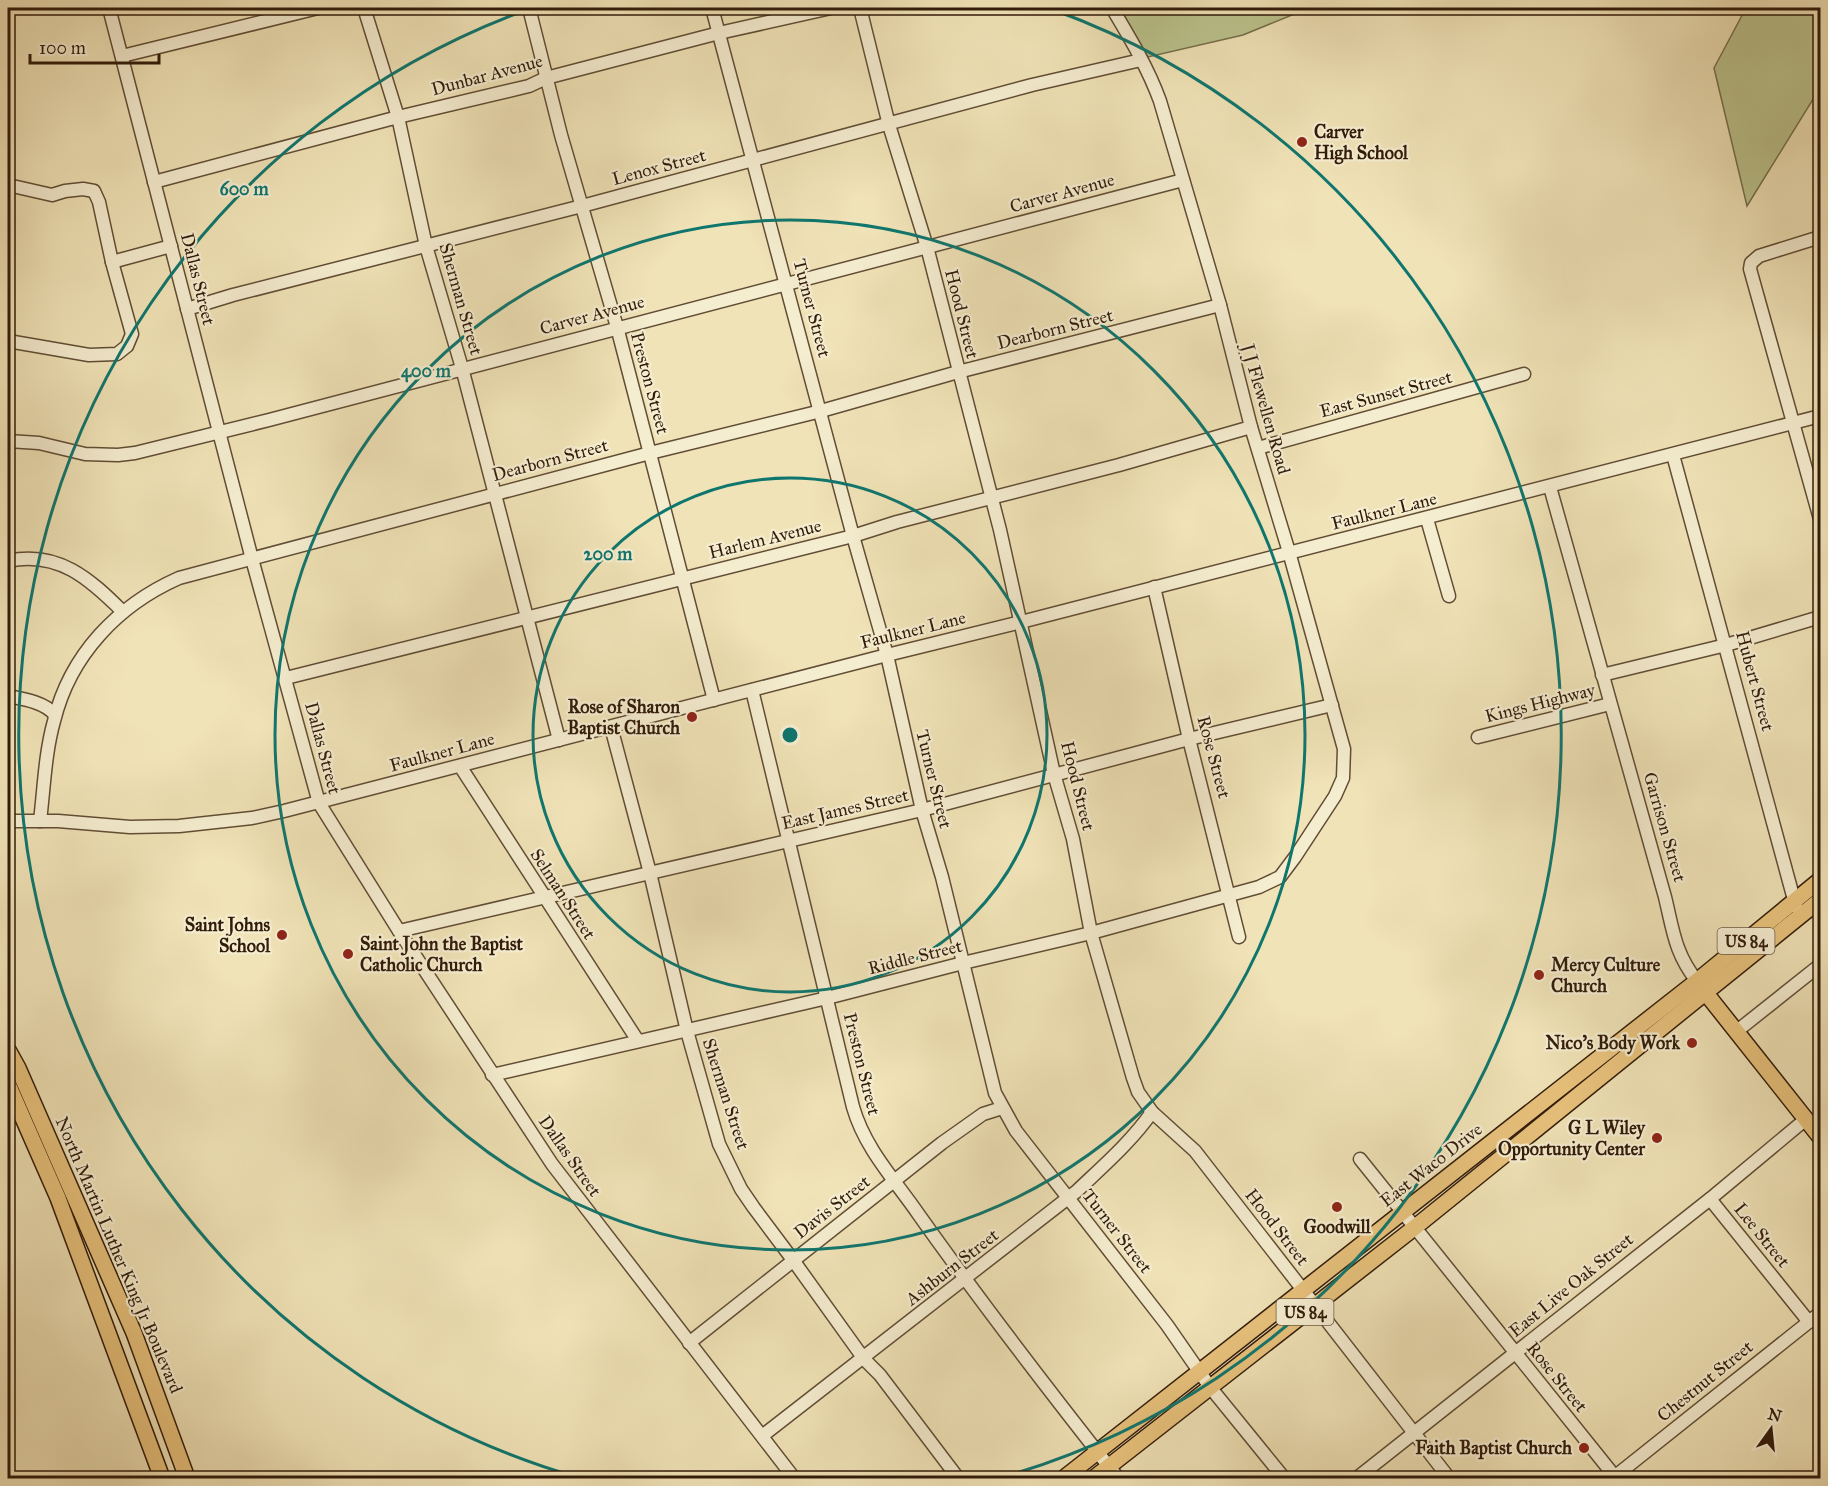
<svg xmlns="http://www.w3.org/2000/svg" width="1828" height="1486" viewBox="0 0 1828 1486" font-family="'IM FELL Great Primer',serif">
  <rect width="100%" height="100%" fill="#f0e3b7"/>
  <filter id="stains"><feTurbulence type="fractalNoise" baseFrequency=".00333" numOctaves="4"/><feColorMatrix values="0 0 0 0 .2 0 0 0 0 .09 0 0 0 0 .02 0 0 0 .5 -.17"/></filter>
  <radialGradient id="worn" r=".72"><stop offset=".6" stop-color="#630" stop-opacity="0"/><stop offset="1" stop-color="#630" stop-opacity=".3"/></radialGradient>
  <g fill="#bbc38d" stroke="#766f4c" stroke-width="1.5">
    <path d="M1120 8H1309L1243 35 1148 57Z"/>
    <path d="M1746 8H1820V88L1747 206 1714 68Z"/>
  </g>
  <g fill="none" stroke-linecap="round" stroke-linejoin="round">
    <defs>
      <g id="minor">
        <path d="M109 8 252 559 319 803 399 931 552 1164 794 1478"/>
        <path d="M364 8 398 117 426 246 462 368 559 740"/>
        <path d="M529 8 561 135 617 327 714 700"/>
        <path d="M712 8 853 536 887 655 922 810 942 877 995 1093 1016 1131 1167 1325 1210 1387 1284 1478"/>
        <path d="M860 8 889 125 927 247 1000 530 1054 774 1073 839 1091 933 1133 1078 1138 1092 1152 1112 1195 1151 1449 1478"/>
        <path d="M122 56 318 8"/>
        <path d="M154 182 398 117 529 86 546 78 719 33 831 8"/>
        <path d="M8 185 52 195 65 191 83 189 94 191 99 202 112 262 132 334 127 346 117 354 89 355 8 341"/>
        <path d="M1820 237 1759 256 1751 263 1750 269 1820 519"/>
        <path d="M112 262 171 246"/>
        <path d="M187 309 233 295 582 206 1032 85 1141 60"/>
        <path d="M8 441 39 443 85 454 118 455 135 453 269 420 1183 180"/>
        <path d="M1258 448 1524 374"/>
        <path d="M1673 455 1796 907"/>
        <path d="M1550 487 1665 897C1673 930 1675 954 1697 981"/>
        <path d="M1427 519 1449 596"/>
        <path d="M8 561C58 550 90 579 123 612"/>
        <path d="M1154 587 1189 739 1239 937"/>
        <path d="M1602 675 1726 645 1820 617"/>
        <path d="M286 678 853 536 897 522 1119 465 1251 427"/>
        <path d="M752 690 853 1107C865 1149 895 1180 919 1215 983 1305 1050 1392 1118 1478"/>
        <path d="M8 696C23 699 45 702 55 715"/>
        <path d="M611 727 650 873 687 1031 719 1144 741 1189 754 1208 793 1260 864 1359 880 1375 958 1478"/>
        <path d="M1478 737 1610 704"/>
        <path d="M460 766 638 1041"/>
        <path d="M8 821H58L130 827 179 826 252 818 284 811 887 655 1021 622 1820 416"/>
        <path d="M40 821C44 788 45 753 54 721 70 655 118 605 179 578L650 453 821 411 958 372 1220 305"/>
        <path d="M399 931 922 810 1189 739 1332 705"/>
        <path d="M1737 1031 1820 965"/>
        <path d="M492 1075 827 998 963 963 1091 933 1259 887 1280 877 1295 857 1335 796 1343 778 1344 749 1289 552 1251 427 1220 305 1160 101C1148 68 1130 38 1112 8"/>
        <path d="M1360 1159 1616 1478"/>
        <path d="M1710 1199 1809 1322"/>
        <path d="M689 1343 942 1143 983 1114 1002 1108"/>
        <path d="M762 1436 1077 1191C1103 1166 1131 1142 1152 1112"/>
        <path d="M1357 1478 1710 1199 1806 1119"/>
        <path d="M1613 1478 1820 1313"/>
      </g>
      <g id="major">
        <path d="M1701 987 1820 1137"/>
        <path d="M8 1050 18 1068 134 1333 187 1478"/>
        <path d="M8 1084 58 1198 162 1478"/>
        <path d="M1064 1478 1697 981 1820 880"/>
        <path d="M1094 1478 1414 1228 1820 900"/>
      </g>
    </defs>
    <use href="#minor" stroke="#614d35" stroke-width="15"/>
    <use href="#major" stroke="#311b0a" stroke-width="18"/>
    <use href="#minor" stroke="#f5edd0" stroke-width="12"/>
    <use href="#major" stroke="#e8c27c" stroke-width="15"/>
  </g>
  <g fill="none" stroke="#0f766e" stroke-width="3">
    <circle cx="790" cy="735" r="257"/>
    <circle cx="790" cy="735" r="515"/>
    <path d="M577 1477A772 772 0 0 1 526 10M1054 10A772 772 0 0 1 1003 1477"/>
  </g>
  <g fill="#8f2418" stroke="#f5edd0" stroke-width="2">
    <circle cx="1302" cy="142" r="6"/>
    <circle cx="692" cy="717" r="6"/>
    <circle cx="282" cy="935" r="6"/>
    <circle cx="348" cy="954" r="6"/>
    <circle cx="1539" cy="975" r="6"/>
    <circle cx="1692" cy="1043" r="6"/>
    <circle cx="1657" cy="1138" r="6"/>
    <circle cx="1337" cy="1207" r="6"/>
    <circle cx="1584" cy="1448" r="6"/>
  </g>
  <g text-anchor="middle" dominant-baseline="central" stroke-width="4.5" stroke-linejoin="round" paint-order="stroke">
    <g fill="#f5edd0" stroke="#6c5a45" stroke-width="1.5">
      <rect x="1717.5" y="928" width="57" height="26" rx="4.5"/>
      <rect x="1276.5" y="1299" width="57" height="26" rx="4.5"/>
    </g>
    <g font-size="16" font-weight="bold" fill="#311b0a">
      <text x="1746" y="941">US 84</text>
      <text x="1305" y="1312">US 84</text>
    </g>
    <g font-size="18" fill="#311b0a" stroke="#f5edd0">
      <text transform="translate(487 75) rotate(-15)">Dunbar Avenue</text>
      <text transform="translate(659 167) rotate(-15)">Lenox Street</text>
      <text transform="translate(1062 193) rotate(-15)">Carver Avenue</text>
      <text transform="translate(198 279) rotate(76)">Dallas Street</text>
      <text transform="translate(461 299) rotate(74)">Sherman Street</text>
      <text transform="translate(812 308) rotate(75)">Turner Street</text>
      <text transform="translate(962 314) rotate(76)">Hood Street</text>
      <text transform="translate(592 315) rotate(-15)">Carver Avenue</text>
      <text transform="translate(1055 329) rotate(-14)">Dearborn Street</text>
      <text transform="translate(650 383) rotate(75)">Preston Street</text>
      <text transform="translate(1386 394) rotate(-15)">East Sunset Street</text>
      <text transform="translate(1266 409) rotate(74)">J J Flewellen Road</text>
      <text transform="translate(550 460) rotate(-15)">Dearborn Street</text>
      <text transform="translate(1384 511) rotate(-14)">Faulkner Lane</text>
      <text transform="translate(765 539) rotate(-14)">Harlem Avenue</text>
      <text transform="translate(913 630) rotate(-14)">Faulkner Lane</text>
      <text transform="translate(1755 681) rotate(75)">Hubert Street</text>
      <text transform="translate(1540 703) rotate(-14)">Kings Highway</text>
      <text transform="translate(323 748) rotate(75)">Dallas Street</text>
      <text transform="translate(442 752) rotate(-15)">Faulkner Lane</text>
      <text transform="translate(1214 757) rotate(75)">Rose Street</text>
      <text transform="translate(934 779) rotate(76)">Turner Street</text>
      <text transform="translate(1078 786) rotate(76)">Hood Street</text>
      <text transform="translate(845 809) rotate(-13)">East James Street</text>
      <text transform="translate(1665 827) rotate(74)">Garrison Street</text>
      <text transform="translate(563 894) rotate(57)">Selman Street</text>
      <text transform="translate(915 957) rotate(-14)">Riddle Street</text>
      <text transform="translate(862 1064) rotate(76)">Preston Street</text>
      <text transform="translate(726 1094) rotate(72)">Sherman Street</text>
      <text transform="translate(570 1156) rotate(55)">Dallas Street</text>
      <text transform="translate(1431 1165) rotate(-38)">East Waco Drive</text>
      <text transform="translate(832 1207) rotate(-38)">Davis Street</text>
      <text transform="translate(1277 1227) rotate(52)">Hood Street</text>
      <text transform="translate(1117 1231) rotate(52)">Turner Street</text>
      <text transform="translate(1762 1235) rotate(51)">Lee Street</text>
      <text transform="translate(119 1255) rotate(67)">North Martin Luther King Jr Boulevard</text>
      <text transform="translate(952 1267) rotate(-38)">Ashburn Street</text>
      <text transform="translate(1571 1285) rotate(-39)">East Live Oak Street</text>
      <text transform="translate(1557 1377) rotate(51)">Rose Street</text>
      <text transform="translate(1705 1381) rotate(-39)">Chestnut Street</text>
    </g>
    <g font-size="18" font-weight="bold" fill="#311b0a" stroke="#f5edd0" text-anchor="end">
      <text x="1314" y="132" text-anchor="start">Carver<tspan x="1314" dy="21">High School</tspan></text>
      <text x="680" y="707">Rose of Sharon<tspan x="680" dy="21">Baptist Church</tspan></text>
      <text x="270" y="925">Saint Johns<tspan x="270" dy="21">School</tspan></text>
      <text x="360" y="944" text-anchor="start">Saint John the Baptist<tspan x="360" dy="21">Catholic Church</tspan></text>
      <text x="1551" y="965" text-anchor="start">Mercy Culture<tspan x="1551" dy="21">Church</tspan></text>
      <text x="1680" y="1043">Nico's Body Work</text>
      <text x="1645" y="1128">G L Wiley<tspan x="1645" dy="21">Opportunity Center</tspan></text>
      <text x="1337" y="1227" text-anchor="middle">Goodwill</text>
      <text x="1572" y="1448">Faith Baptist Church</text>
    </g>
  </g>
  <circle cx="790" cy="735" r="9" fill="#0f766e" stroke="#f5edd0" stroke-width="3"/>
  <g font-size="18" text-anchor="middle" font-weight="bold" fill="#0f766e" stroke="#f5edd0" stroke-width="4.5" stroke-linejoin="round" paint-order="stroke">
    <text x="244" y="195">600 m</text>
    <text x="426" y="377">400 m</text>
    <text x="608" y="560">200 m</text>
  </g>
  <rect width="1828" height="1486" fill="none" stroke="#f0e3b7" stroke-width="30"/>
  <rect x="9" y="9" width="1810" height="1468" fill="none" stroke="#311b0a" stroke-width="3"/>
  <rect x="15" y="15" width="1798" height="1456" fill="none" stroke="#311b0a" stroke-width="1.5"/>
  <g transform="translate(1771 1429) rotate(15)" stroke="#f5edd0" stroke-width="4.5" paint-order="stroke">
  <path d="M0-4.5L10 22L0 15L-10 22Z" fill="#311b0a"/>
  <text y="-9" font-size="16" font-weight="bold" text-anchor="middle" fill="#311b0a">N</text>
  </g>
  <path d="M30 54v9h129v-9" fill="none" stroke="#311b0a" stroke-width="3"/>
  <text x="39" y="54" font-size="18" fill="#311b0a" stroke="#f5edd0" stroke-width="4.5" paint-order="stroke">100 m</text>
  <rect width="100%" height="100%" filter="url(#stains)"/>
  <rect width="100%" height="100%" fill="url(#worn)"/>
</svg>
